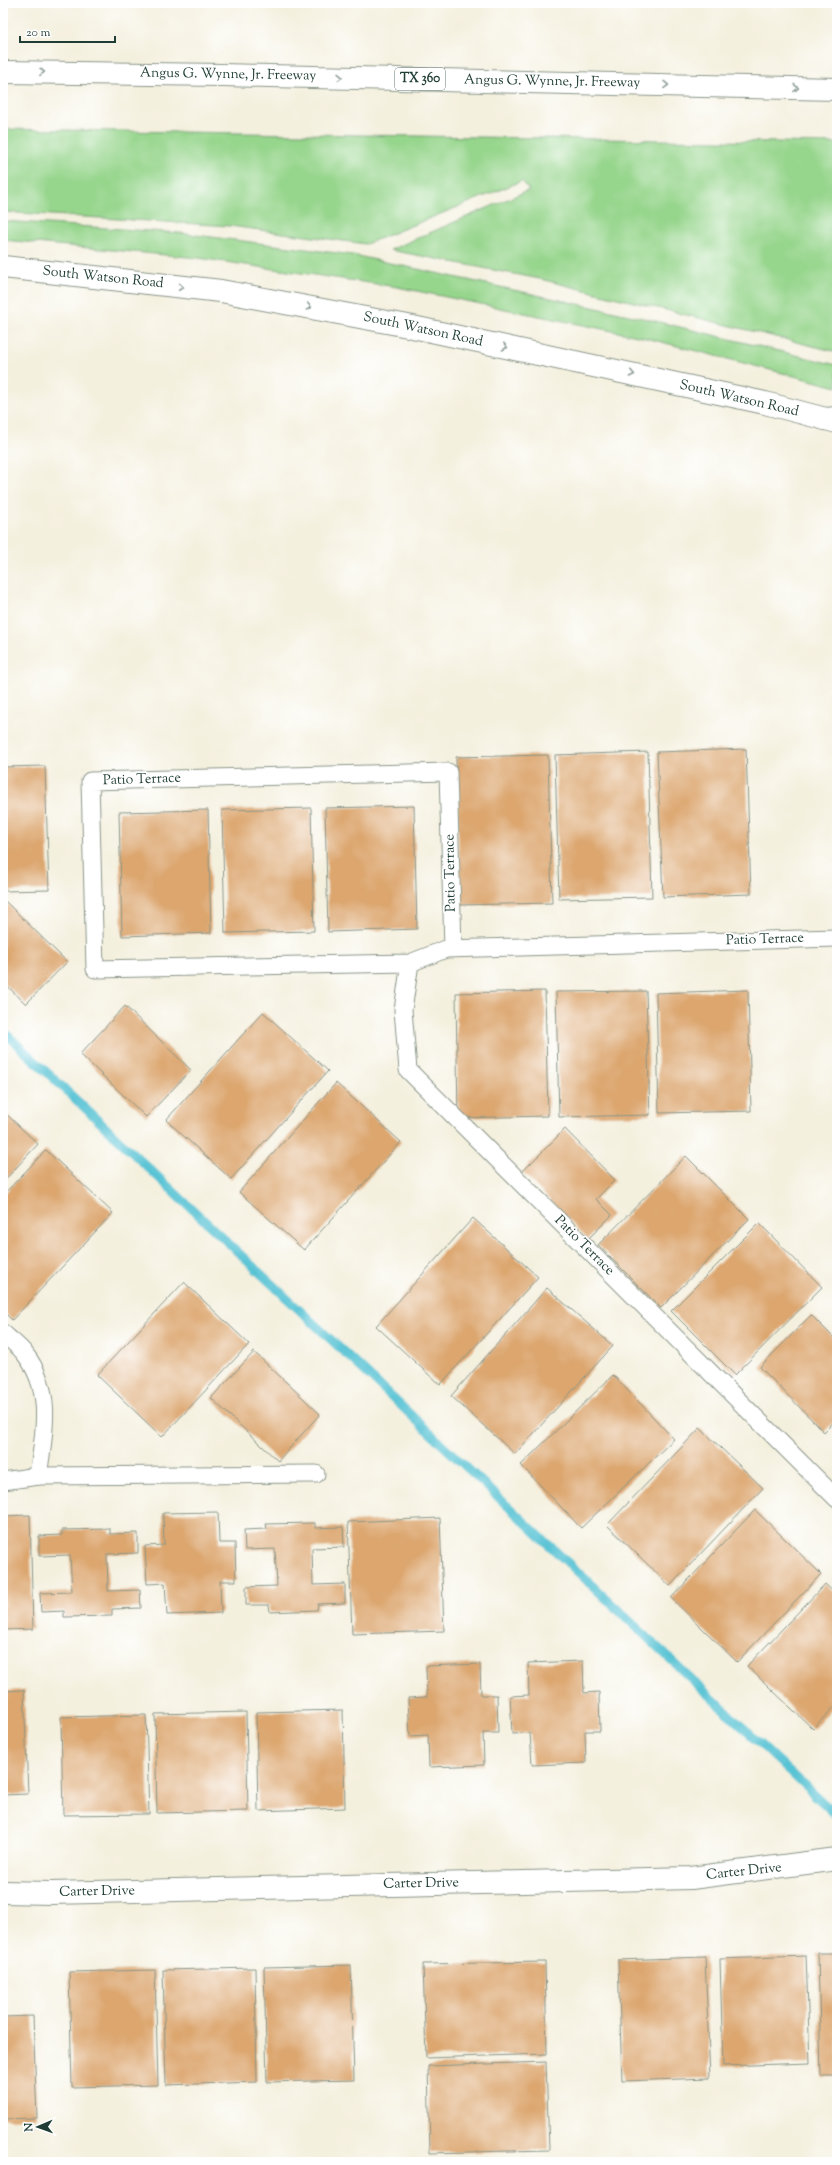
<svg xmlns="http://www.w3.org/2000/svg" width="840" height="2165" viewBox="0 0 840 2165" font-family="'Sorts Mill Goudy',serif">
  <rect width="100%" height="100%" fill="#fff"/>
  <filter id="ink" filterUnits="userSpaceOnUse"><feTurbulence type="fractalNoise" baseFrequency=".025" numOctaves="2"/><feDisplacementMap in="SourceGraphic" scale="8" xChannelSelector="R" yChannelSelector="G"/><feConvolveMatrix kernelMatrix="1 2 1 2 8 2 1 2 1" color-interpolation-filters="sRGB"/></filter>
  <filter id="wash" filterUnits="userSpaceOnUse"><feTurbulence type="fractalNoise" baseFrequency=".012" numOctaves="4" result="noise"/><feDisplacementMap in="SourceGraphic" scale="16" xChannelSelector="R" yChannelSelector="G"/><feGaussianBlur stdDeviation="0.9" result="paint"/><feColorMatrix in="noise" values="0 0 0 0 0 0 0 0 0 0 0 0 0 0 0 0 0 1.4 0 .05"/><feComposite in="paint" operator="in"/></filter>
  <g filter="url(#wash)">
    <rect width="100%" height="100%" fill="#f4f0de"/>
    <g fill="#96d58c" stroke="#5a8960">
      <path d="M3 129 837 143V352L540 279 390 250 529 190 522 181 366 244 230 226 3 212Z"/>
      <path d="M3 221 180 233 353 255 647 319 837 365V387L642 337 397 287 198 258 3 240Z"/>
    </g>
    <g fill="none" stroke-linecap="round" stroke-linejoin="round">
      <path stroke="#59c3d4" stroke-width="9" d="M3 1031 837 1816"/>
    </g>
    <g id="blocks">
      <g fill="#dca66e">
        <path d="M746 749 751 894 663 897 657 752Z"/>
        <path d="M648 752 652 897 559 899 555 755Z"/>
        <path d="M548 755 552 903 460 905 456 757Z"/>
        <path d="M45 766 49 890 3 891V767Z"/>
        <path d="M414 806 417 929 328 932 325 808Z"/>
        <path d="M311 808 314 931 225 933 222 810Z"/>
        <path d="M208 810 211 933 122 936 119 812Z"/>
        <path d="M3 899 67 962 26 1004 3 982Z"/>
        <path d="M748 990 751 1111 659 1113 656 993Z"/>
        <path d="M545 991 548 1116 458 1118 456 993Z"/>
        <path d="M646 991 650 1115 559 1117 556 992Z"/>
        <path d="M125 1006 191 1070 146 1117 80 1054Z"/>
        <path d="M263 1012 328 1071 231 1179 166 1120Z"/>
        <path d="M336 1083 401 1142 304 1250 239 1192Z"/>
        <path d="M3 1111 38 1144 3 1182Z"/>
        <path d="M565 1129 615 1180 596 1199 612 1215 588 1239 522 1172Z"/>
        <path d="M46 1150 113 1213 12 1320 3 1311V1195Z"/>
        <path d="M686 1156 749 1219 661 1308 598 1245Z"/>
        <path d="M473 1218 538 1277 440 1385 376 1326Z"/>
        <path d="M759 1223 822 1287 735 1375 671 1311Z"/>
        <path d="M184 1282 249 1344 162 1437 97 1375Z"/>
        <path d="M547 1288 613 1346 515 1454 451 1396Z"/>
        <path d="M811 1315 837 1341V1419L824 1432 760 1367Z"/>
        <path d="M254 1352 320 1414 278 1461 211 1398Z"/>
        <path d="M613 1375 674 1439 581 1528 521 1465Z"/>
        <path d="M700 1428 763 1488 670 1586 607 1525Z"/>
        <path d="M755 1510 821 1574 737 1662 671 1598Z"/>
        <path d="M218 1512 219 1543H235L236 1581H220L221 1613 167 1615 165 1583 147 1584 145 1546 164 1545 163 1513Z"/>
        <path d="M30 1515 33 1629 3 1630V1516Z"/>
        <path d="M440 1518 444 1631 352 1634 348 1522Z"/>
        <path d="M315 1523V1528L343 1527 344 1547 312 1548 313 1585 345 1584V1603L318 1604 317 1610 270 1612 269 1605H246V1587L277 1586 275 1549 245 1550 244 1530 267 1529 266 1524Z"/>
        <path d="M110 1529V1534L138 1533V1553L107 1554 108 1591 140 1590 141 1608 112 1609V1616L64 1617V1611L41 1612 40 1593 72 1592 70 1555 39 1556V1536L62 1535V1530Z"/>
        <path d="M825 1584 837 1595V1704L813 1729 747 1666Z"/>
        <path d="M583 1661 584 1693 599 1692 600 1731H585L586 1763 532 1765 530 1733 512 1734 510 1696 529 1695 528 1663Z"/>
        <path d="M480 1664 481 1695H497L498 1733H483L484 1765 429 1767 428 1735 410 1736 408 1698 427 1697 426 1666Z"/>
        <path d="M24 1690 28 1794 3 1795V1691Z"/>
        <path d="M343 1710 345 1808 258 1811 256 1712Z"/>
        <path d="M246 1712 248 1811 157 1813 155 1714Z"/>
        <path d="M146 1715 149 1814 63 1815 61 1717Z"/>
        <path d="M818 1953H837V2076H821Z"/>
        <path d="M806 1956 810 2063 723 2066 720 1959Z"/>
        <path d="M705 1957 710 2078 622 2081 618 1960Z"/>
        <path d="M545 1962 547 2054 426 2058 423 1964Z"/>
        <path d="M351 1965 354 2080 267 2082 264 1967Z"/>
        <path d="M255 1968 257 2082 166 2085 163 1970Z"/>
        <path d="M155 1970 158 2085 72 2087 69 1972Z"/>
        <path d="M33 2016 37 2118 3 2119V2017Z"/>
        <path d="M546 2062 549 2150 430 2153 428 2066Z"/>
      </g>
    </g>
  </g>
  <g filter="url(#ink)">
    <use href="#blocks" fill-opacity="0" stroke="#8a9689" stroke-width="1"/>
    <g fill="none" stroke-linecap="round" stroke-linejoin="round">
      <defs>
        <g id="service">
          <path d="M453 949 448 772 90 781 95 969 410 963 446 949 837 938"/>
          <path d="M410 963 403 1010 408 1070 837 1499"/>
          <path d="M3 1333C10 1340 19 1346 25 1354 54 1391 44 1434 38 1476L3 1481"/>
          <path d="M38 1476 316 1474"/>
        </g>
        <path id="tertiary" d="M3 1892 51 1893 691 1878 837 1859"/>
        <path id="secondary" d="M3 267 221 291 408 326 765 403 837 422"/>
        <g id="motorway">
          <path d="M3 72 222 75 837 89"/>
          <path d="M825 419 837 418"/>
        </g>
      </defs>
      <use href="#service" stroke="#8a9689" stroke-width="19"/>
      <use href="#tertiary" stroke="#8a9689" stroke-width="24"/>
      <use href="#secondary" stroke="#8a9689" stroke-width="24"/>
      <use href="#motorway" stroke="#8a9689" stroke-width="24"/>
      <use href="#service" stroke="#fff" stroke-width="17"/>
      <use href="#tertiary" stroke="#fff" stroke-width="22"/>
      <use href="#secondary" stroke="#fff" stroke-width="22"/>
      <use href="#motorway" stroke="#fff" stroke-width="22"/>
    </g>
    <defs><path id="oneway-chevron" d="M-2-3.5L2.5 0L-2 3.5" fill="none" stroke-width="1.6" stroke-linecap="round" stroke-linejoin="round"/></defs>
    <g stroke="#8f9e9a">
      <use href="#oneway-chevron" transform="translate(42 72) rotate(1)"/>
      <use href="#oneway-chevron" transform="translate(340 77) rotate(1)"/>
      <use href="#oneway-chevron" transform="translate(666 85) rotate(1)"/>
      <use href="#oneway-chevron" transform="translate(796 88) rotate(1)"/>
      <use href="#oneway-chevron" transform="translate(181 287) rotate(6)"/>
      <use href="#oneway-chevron" transform="translate(309 307) rotate(11)"/>
      <use href="#oneway-chevron" transform="translate(505 347) rotate(12)"/>
      <use href="#oneway-chevron" transform="translate(632 374) rotate(12)"/>
    </g>
  </g>
  <g text-anchor="middle" dominant-baseline="central" stroke-width="3.5" stroke-linejoin="round" paint-order="stroke">
    <rect fill="#fff" stroke="#627771" stroke-width="1" x="395" y="68" width="50" height="22" rx="3"/>
    <g font-size="13" font-weight="bold" fill="#1f3d34">
      <text x="420" y="79">TX 360</text>
    </g>
    <g font-size="14" fill="#1f3d34" stroke="#fff">
      <text transform="translate(228 75) rotate(1)">Angus G. Wynne, Jr. Freeway</text>
      <text transform="translate(552 82) rotate(1)">Angus G. Wynne, Jr. Freeway</text>
      <text transform="translate(103 278) rotate(6)">South Watson Road</text>
      <text transform="translate(423 330) rotate(12)">South Watson Road</text>
      <text transform="translate(739 399) rotate(13)">South Watson Road</text>
      <text transform="translate(142 780) rotate(-2)">Patio Terrace</text>
      <text transform="translate(451 873) rotate(-91)">Patio Terrace</text>
      <text transform="translate(765 940) rotate(-2)">Patio Terrace</text>
      <text transform="translate(584 1246) rotate(45)">Patio Terrace</text>
      <text transform="translate(744 1872) rotate(-6)">Carter Drive</text>
      <text transform="translate(421 1884) rotate(-1)">Carter Drive</text>
      <text transform="translate(97 1892) rotate(-1)">Carter Drive</text>
    </g>
  </g>
  <rect width="840" height="2165" fill="none" stroke="#fff" stroke-width="16"/>
  <g transform="translate(38 2127) rotate(268)" stroke="#ffffff" stroke-width="3" paint-order="stroke">
  <path d="M0-3L7 15L0 10L-7 15Z" fill="#1f3d34"/>
  <text y="-6" font-size="11" font-weight="bold" text-anchor="middle" fill="#1f3d34">N</text>
  </g>
  <path d="M20 36v6h95v-6" fill="none" stroke="#1f3d34" stroke-width="2"/>
  <text x="26" y="36" font-size="12" fill="#1f3d34" stroke="#ffffff" stroke-width="3" paint-order="stroke">20 m</text>
</svg>
